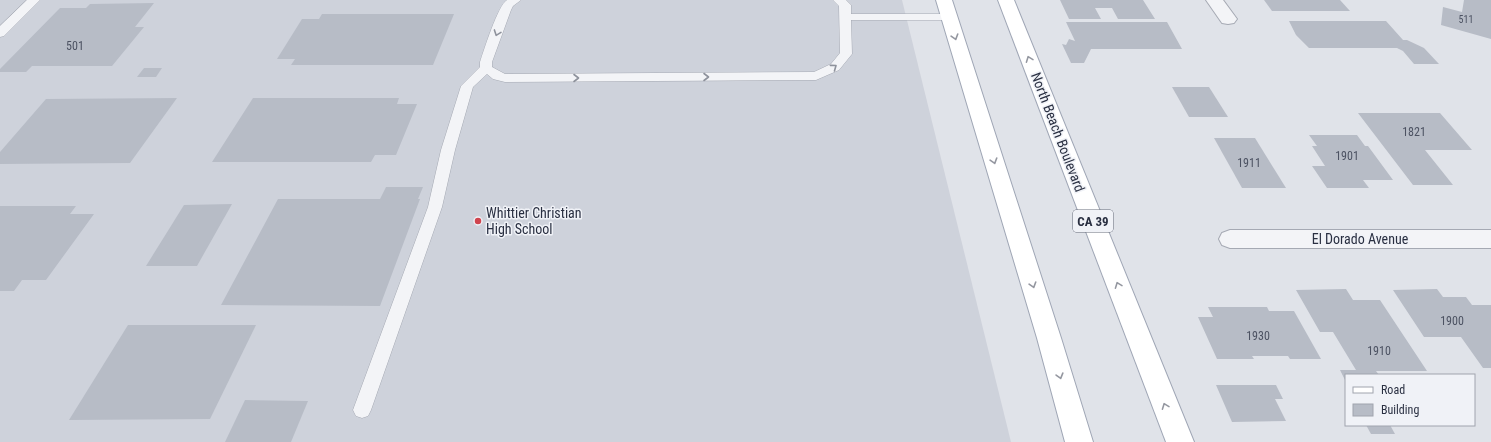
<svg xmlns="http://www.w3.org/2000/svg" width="1491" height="442" viewBox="0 0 1491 442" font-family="'Roboto Condensed',sans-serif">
  <rect width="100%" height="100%" fill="#e0e3e9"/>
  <path fill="#ced2db" d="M0 0H902L1011 442H0Z"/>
  <g fill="#b7bcc6">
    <path d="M1060 0H1143L1155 19H1118L1112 8H1095L1101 19H1069Z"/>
    <path d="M1264 0H1340L1350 11H1272Z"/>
    <path d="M1464 0H1491V39L1441 25 1443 7 1462 12Z"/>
    <path d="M154 3 135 27H144L112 66H32L26 72H0V69L60 8H86L90 4Z"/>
    <path d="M322 14H454L433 65H291L295 59H277L302 19H319Z"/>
    <path d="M1289 21H1386L1403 40H1407L1424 48 1439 64H1414L1403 51 1397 48H1309L1296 35Z"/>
    <path d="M1066 22H1167L1182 49H1091L1084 63H1071L1062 44 1066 45 1069 39 1075 41Z"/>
    <path d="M144 68H162L156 77H137Z"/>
    <path d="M1172 87H1209L1228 117H1189Z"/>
    <path d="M177 98 130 163 0 164V152L46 99Z"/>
    <path d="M253 98H399L397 104H417L396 155H375L371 162H212Z"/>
    <path d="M1358 113H1440L1472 150H1425L1453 185H1413Z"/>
    <path d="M1309 135H1357L1365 146H1368L1393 180H1363L1369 188H1327L1312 166H1325L1312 146H1317Z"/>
    <path d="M1214 138H1255L1286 188H1242Z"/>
    <path d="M386 187H423L418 199H420L380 306 221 305 278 199H380Z"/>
    <path d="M232 204 197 266H146L184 205Z"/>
    <path d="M0 206H76L70 214H94L46 280H22L14 291H0Z"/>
    <path d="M1346 289 1353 300H1380L1427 371H1376L1379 375H1346V382L1340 370H1356L1333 332H1320L1296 290Z"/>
    <path d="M1437 289 1443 297H1466L1472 305H1491V368H1483L1461 337H1424L1393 290Z"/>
    <path d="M1208 307H1267L1269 311H1294L1321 359H1290L1288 356H1252L1254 359H1217L1198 317H1213Z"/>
    <path d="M128 325H256L210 419 69 420Z"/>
    <path d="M1216 385H1276L1283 399H1275L1286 421 1232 422Z"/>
    <path d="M245 400 308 401 291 442H225Z"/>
    <path d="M1366 425H1390L1395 434H1371Z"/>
  </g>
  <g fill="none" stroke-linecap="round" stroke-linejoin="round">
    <defs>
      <g id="service">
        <path d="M27 0H40L4 36 0 37V26Z"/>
        <path d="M507 0H521L513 6 511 10 492 62V67L505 74 814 72 831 64 840 53 839 6 833 0H846L851 5V14H949L953 15 955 17 953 19 949 20H851L852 54 839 70 816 80 505 82 493 79 487 74 473 87 455 150 442 207 371 410 368 416 362 418 356 416 353 410 428 207 441 150 461 86 480 67V62C484 50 498 5 507 0Z"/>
      </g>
      <g id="minor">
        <path d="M1206 0H1223L1237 19 1234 23 1228 24 1222 23Z"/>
        <path d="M1230 230H1491V248H1230L1222 245 1219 239 1222 233Z"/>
      </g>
      <g id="primary">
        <path d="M936 0H952L1061 338 1093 442H1065L1037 338Z"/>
        <path d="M998 0H1014L1194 442H1166Z"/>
      </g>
    </defs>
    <use href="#service" stroke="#a5a9b3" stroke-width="1"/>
    <use href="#minor" stroke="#a5a9b3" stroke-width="2"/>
    <use href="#primary" stroke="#9fa6b5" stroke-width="2"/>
    <use href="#service" fill="#f3f4f7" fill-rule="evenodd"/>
    <use href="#minor" fill="#f3f4f7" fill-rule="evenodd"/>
    <use href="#primary" fill="#fff" fill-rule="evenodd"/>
  </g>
  <defs><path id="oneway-chevron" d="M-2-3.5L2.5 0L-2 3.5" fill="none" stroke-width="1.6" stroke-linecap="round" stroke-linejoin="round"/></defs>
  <g stroke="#8e929c">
    <use href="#oneway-chevron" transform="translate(497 33) rotate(110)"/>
    <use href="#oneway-chevron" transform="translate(834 67) rotate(-36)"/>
    <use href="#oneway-chevron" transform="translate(706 77)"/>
    <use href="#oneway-chevron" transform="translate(576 78)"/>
  </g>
  <g stroke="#9497a0">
    <use href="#oneway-chevron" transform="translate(955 37) rotate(73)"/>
    <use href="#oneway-chevron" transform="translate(1029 59) rotate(-111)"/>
    <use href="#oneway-chevron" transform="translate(994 161) rotate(73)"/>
    <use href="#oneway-chevron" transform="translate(1033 285) rotate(73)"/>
    <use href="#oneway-chevron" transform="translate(1118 285) rotate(-111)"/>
    <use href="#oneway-chevron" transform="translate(1060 376) rotate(74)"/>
    <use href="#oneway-chevron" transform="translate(1165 406) rotate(-111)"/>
  </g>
  <circle fill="#d0444e" stroke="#f0f2f7" stroke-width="1.5" cx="478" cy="221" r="4"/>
  <g text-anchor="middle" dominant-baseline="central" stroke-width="3" stroke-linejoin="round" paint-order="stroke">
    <g font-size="10" fill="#4c5262">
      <text x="1466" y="19">511</text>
    </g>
    <g font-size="12" fill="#4c5262">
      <text x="75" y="46">501</text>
      <text x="1414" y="132">1821</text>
      <text x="1347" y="156">1901</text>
      <text x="1249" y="163">1911</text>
      <text x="1452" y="321">1900</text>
      <text x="1258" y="336">1930</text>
      <text x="1379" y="351">1910</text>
    </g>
    <rect fill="#f0f2f7" stroke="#656a78" stroke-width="1" x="1073" y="210" width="40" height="22" rx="3"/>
    <g font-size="13" font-weight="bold" fill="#292f41">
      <text x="1093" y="221">CA 39</text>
    </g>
    <g font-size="14" fill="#292f41" stroke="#f0f2f7">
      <text transform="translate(1058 132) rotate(69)">North Beach Boulevard</text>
      <text x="1360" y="239">El Dorado Avenue</text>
    </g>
    <g font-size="14" fill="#292f41" stroke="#f0f2f7" text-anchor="start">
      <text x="486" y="213">Whittier Christian<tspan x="486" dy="16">High School</tspan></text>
    </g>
  </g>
  <rect x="1345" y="374" width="130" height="52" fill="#f0f2f7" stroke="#a0a4ae"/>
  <rect x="1353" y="387" width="20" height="6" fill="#ffffff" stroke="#a0a4ae"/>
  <text x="1381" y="394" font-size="12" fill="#292f41">Road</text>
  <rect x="1353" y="404" width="20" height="12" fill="#b7bcc6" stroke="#a0a4ae"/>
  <text x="1381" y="414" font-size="12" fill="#292f41">Building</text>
</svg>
